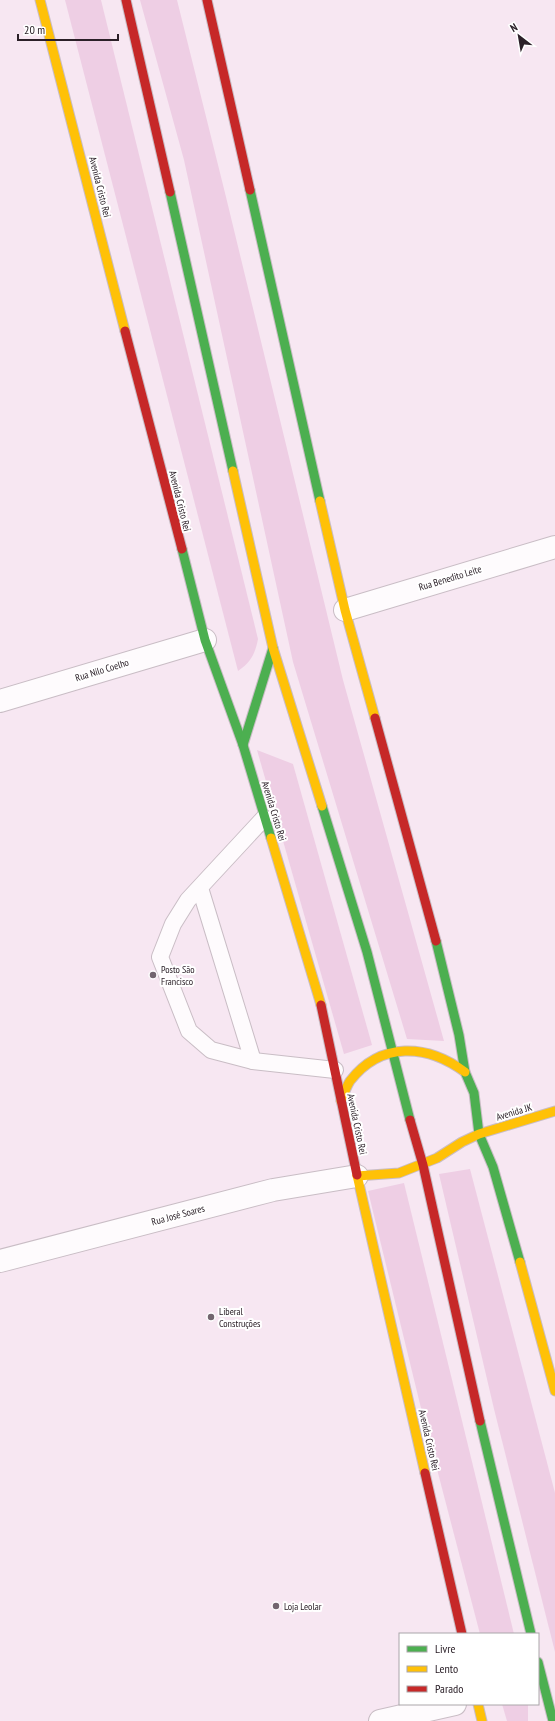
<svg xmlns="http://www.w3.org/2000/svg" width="555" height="1721" viewBox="0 0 555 1721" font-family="'PT Sans Narrow',sans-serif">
  <rect width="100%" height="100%" fill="#f7e7f2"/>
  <g fill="#eecee4">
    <path d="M65 0H101L258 639C255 654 251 662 238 671Z"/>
    <path d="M140 0H177L226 197 343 680 444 1041 407 1039 293 662 184 160Z"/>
    <path d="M257 750 293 764 372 1045 344 1054Z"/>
    <path d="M470 1169 555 1493V1652L494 1409 439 1174Z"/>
    <path d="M404 1183 514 1634H480L420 1404 368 1191Z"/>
    <path d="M502 1704H528V1721H507Z"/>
  </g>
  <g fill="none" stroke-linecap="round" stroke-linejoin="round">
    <defs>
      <g id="lane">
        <path d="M264 818 188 900 173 924 160 957 189 1031 211 1050 253 1061 335 1070"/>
        <path d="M200 888 253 1061"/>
      </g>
      <g id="street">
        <path d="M345 610 555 547"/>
        <path d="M0 701 205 640"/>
        <path d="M0 1261 273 1190 357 1176"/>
        <path d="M380 1721 455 1704"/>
      </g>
      <g id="fast">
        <path d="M250 190 320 501"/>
        <path d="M170 192 233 471"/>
        <path d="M182 549 205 640 243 745 271 838"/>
        <path d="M243 745 273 648"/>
        <path d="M322 806 367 952 410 1120"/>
        <path d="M436 941 459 1035 465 1072 474 1093 479 1134 493 1167 520 1262"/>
        <path d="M480 1421 531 1634"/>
        <path d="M538 1662 553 1721"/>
      </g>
      <g id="slow">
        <path d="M40 0 125 331"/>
        <path d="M233 471 273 648 322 806"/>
        <path d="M320 501 345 610 375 718"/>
        <path d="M271 838 321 1005"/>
        <path d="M341 1101C344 1095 346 1087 350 1081 381 1041 427 1044 465 1072"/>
        <path d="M357 1175 425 1473"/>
        <path d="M357 1176 399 1173 437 1158 462 1142 479 1134 555 1111"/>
        <path d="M520 1262 555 1391"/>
        <path d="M478 1704 482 1721"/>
      </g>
      <g id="jam">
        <path d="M126 0 170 192"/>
        <path d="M207 0 250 190"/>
        <path d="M125 331 182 549"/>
        <path d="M375 718 436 941"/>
        <path d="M321 1005 357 1175"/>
        <path d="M410 1120 423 1165 480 1421"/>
        <path d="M425 1473 462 1634"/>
      </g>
    </defs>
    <use href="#lane" stroke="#c9bdc5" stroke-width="18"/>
    <use href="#street" stroke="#c9bdc5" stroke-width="24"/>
    <use href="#fast" stroke="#c9bdc5" stroke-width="11"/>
    <use href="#slow" stroke="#c9bdc5" stroke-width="11"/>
    <use href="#jam" stroke="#c9bdc5" stroke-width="11"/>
    <use href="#lane" stroke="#fefbfd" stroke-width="16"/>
    <use href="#street" stroke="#fefbfd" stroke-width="22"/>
    <use href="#fast" stroke="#4caf50" stroke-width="9"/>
    <use href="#slow" stroke="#ffc107" stroke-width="9"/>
    <use href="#jam" stroke="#c62828" stroke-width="9"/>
  </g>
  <g fill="#72666f" stroke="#fff" stroke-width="1.5">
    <circle cx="153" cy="975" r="4"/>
    <circle cx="211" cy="1317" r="4"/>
    <circle cx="276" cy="1606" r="4"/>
  </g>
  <g text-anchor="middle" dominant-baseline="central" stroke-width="4" stroke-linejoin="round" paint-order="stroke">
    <g font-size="10" fill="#2b2028" stroke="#fff">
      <text transform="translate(100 187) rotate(76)">Avenida Cristo Rei</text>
      <text transform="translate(180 501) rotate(76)">Avenida Cristo Rei</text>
      <text transform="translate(450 578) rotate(-17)">Rua Benedito Leite</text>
      <text transform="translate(102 670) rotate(-17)">Rua Nilo Coelho</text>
      <text transform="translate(274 811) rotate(73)">Avenida Cristo Rei</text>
      <text transform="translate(514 1112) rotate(-17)">Avenida JK</text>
      <text transform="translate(357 1124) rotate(78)">Avenida Cristo Rei</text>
      <text transform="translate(178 1215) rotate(-15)">Rua José Soares</text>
      <text transform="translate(429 1440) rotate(77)">Avenida Cristo Rei</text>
    </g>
    <g font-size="10" fill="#2b2028" stroke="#fff" text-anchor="start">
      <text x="161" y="969">Posto São<tspan x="161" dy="12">Francisco</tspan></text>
      <text x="219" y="1311">Liberal<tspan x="219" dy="12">Construções</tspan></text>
      <text x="284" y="1606">Loja Leolar</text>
    </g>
  </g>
  <rect x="399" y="1633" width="140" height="72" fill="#ffffff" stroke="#aaa6a9"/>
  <rect x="407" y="1646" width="20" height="6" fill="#4caf50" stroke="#aaa6a9"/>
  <text x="435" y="1653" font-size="12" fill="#2b2028">Livre</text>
  <rect x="407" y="1666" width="20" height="6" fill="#ffc107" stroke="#aaa6a9"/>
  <text x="435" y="1673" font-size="12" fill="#2b2028">Lento</text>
  <rect x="407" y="1686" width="20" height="6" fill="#c62828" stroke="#aaa6a9"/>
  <text x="435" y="1693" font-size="12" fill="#2b2028">Parado</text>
  <g transform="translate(519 36) rotate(329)" stroke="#ffffff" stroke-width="3" paint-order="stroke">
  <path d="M0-3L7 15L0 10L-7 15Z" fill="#2b2028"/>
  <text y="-6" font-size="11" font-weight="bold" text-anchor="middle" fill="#2b2028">N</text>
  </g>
  <path d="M18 34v6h100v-6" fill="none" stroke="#2b2028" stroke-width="2"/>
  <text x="24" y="34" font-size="12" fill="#2b2028" stroke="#ffffff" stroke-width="3" paint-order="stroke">20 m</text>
</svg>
